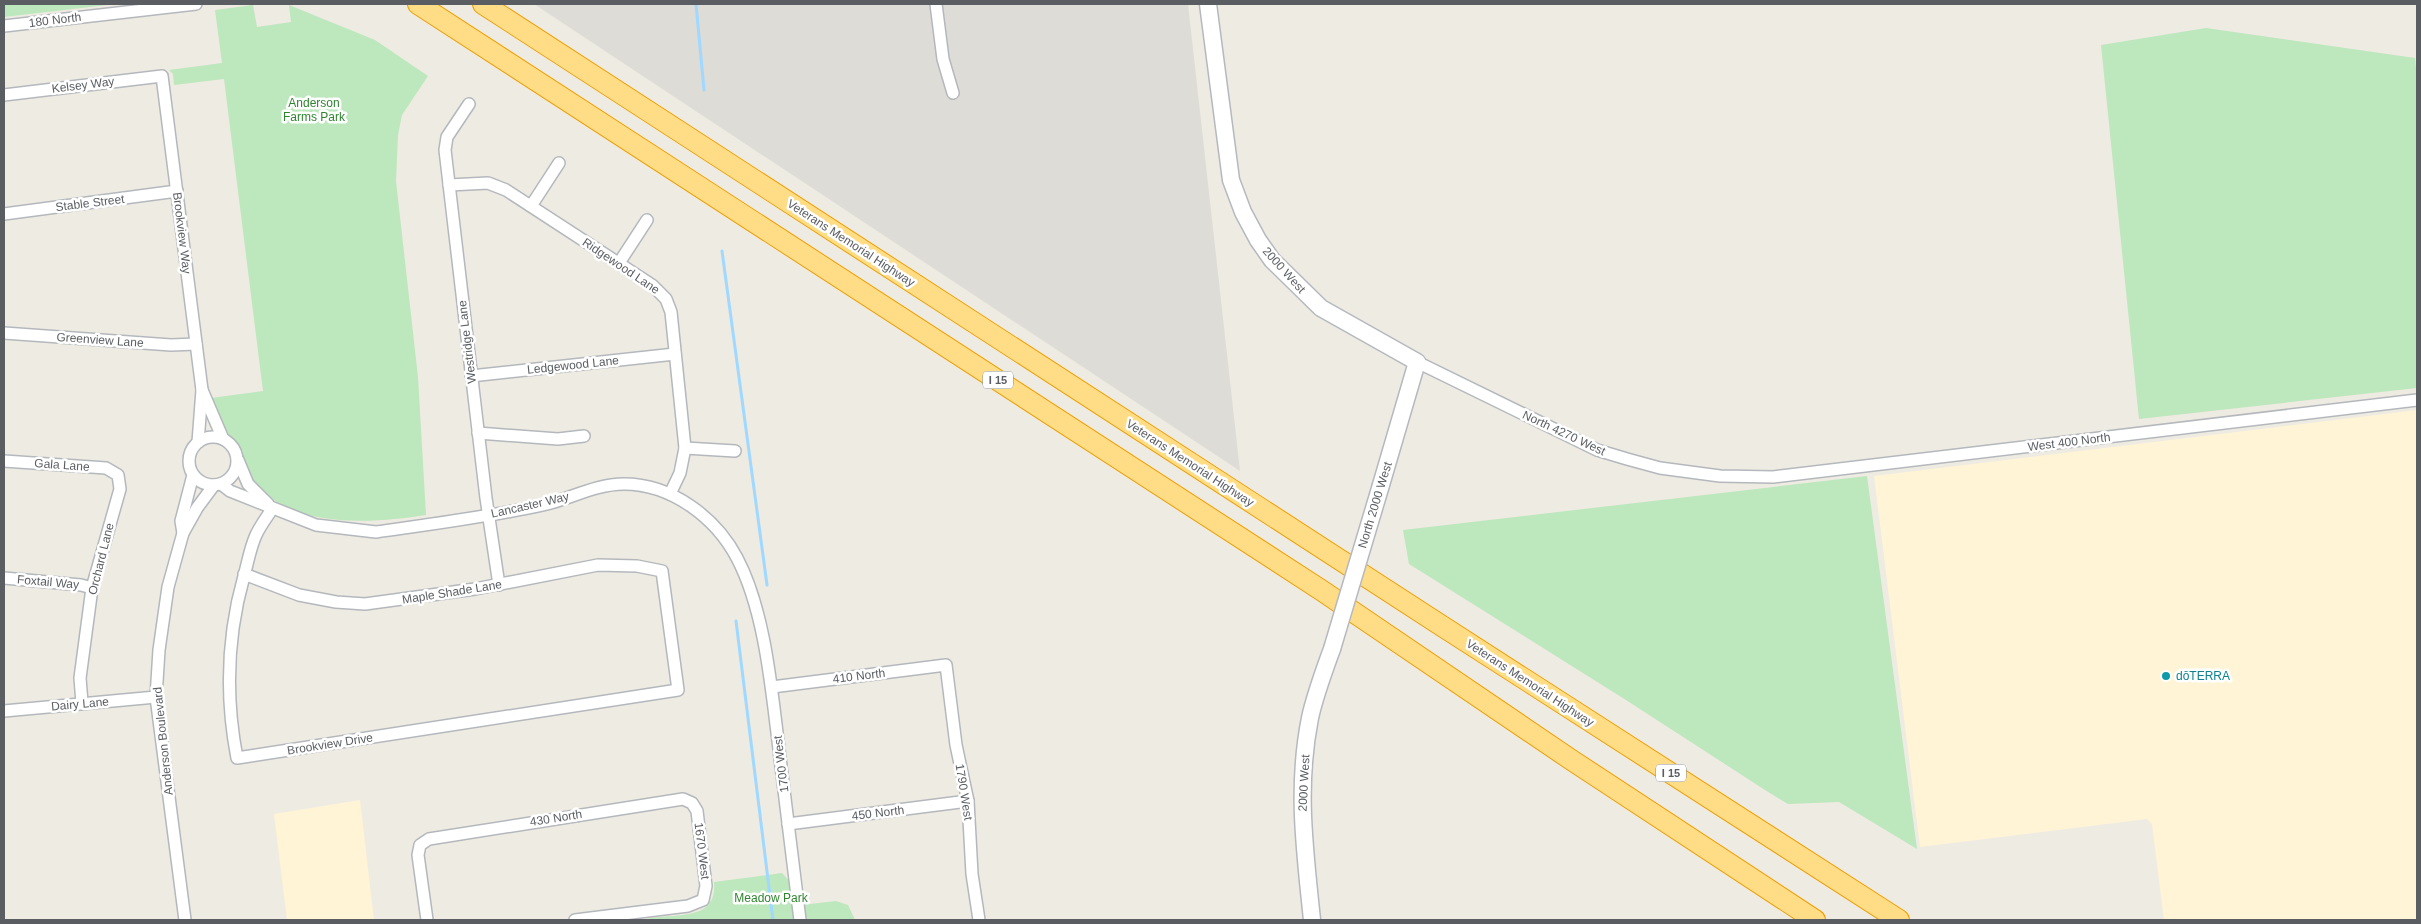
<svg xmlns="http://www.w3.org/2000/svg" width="2421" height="924" viewBox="0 0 2421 924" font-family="Arial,sans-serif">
  <rect width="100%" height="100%" fill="#eeebe2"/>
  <g fill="#fff4d5">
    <path d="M2417 410V920H2164L2152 824 2147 819 1920 847 1874 476Z"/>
    <path d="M360 800 374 920H287L274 814Z"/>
  </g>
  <path fill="#dedcd6" d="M534 4H1188L1240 471Z"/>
  <g fill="#bde7bc">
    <path d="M4 4H116L4 17Z"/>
    <path d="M253 5 257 27 291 22 289 5 375 40 428 76 402 115 398 135 396 181 418 377 426 515C375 523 299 529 259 488 247 476 245 458 236 444 234 440 230 437 227 432 220 421 216 409 211 398L263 391 224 79 174 85 173 74 169 70 222 63 215 10Z"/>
    <path d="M2206 28 2415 58 2417 79V388L2139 419 2101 45Z"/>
    <path d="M1867 476 1917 849 1839 802 1788 804 1765 790 1626 700 1409 564 1403 530Z"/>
    <path d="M782 873 810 904 836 901 848 905 855 920H642C671 912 718 924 714 882Z"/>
  </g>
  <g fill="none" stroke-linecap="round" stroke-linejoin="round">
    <g stroke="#a0d8ff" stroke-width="3">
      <path d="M696 4 704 90"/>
      <path d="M722 251 767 585"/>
      <path d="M736 621 773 920"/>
    </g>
    <defs>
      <g id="street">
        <path d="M936 4 943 59 953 93"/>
        <path d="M4 26 196 4"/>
        <path d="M4 95 162 76 202 390 198 442"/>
        <path d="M469 104 447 137 445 150 486 498 499 585"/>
        <path d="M449 185 488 183 506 190 652 285 666 299 671 312 685 448 680 473 670 494"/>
        <path d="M531 206 559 163"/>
        <path d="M4 214 177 191"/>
        <path d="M619 263 647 220"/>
        <path d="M4 333 171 345 196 344"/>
        <path d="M1417 362 1597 450 1627 459 1660 468 1720 476 1773 477 2417 400"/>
        <path d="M471 376 675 354"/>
        <path d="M202 390 223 439"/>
        <path d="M478 433 558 439 584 436"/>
        <circle cx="213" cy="461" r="24"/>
        <path d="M685 448 735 451"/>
        <path d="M238 460 248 484 268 504"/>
        <path d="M4 461 106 468 118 475 120 489 92 588 80 678 82 703"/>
        <path d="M221 484 230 491 316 525 376 532C432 524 488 517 543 505 570 499 595 484 624 484 672 484 716 518 737 558 764 609 771 684 778 741 785 801 793 861 800 920"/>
        <path d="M183 533 181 521 193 475"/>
        <path d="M244 574 299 595 336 602 365 604 475 589 598 565 637 566 662 571 678 690 237 758C225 696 227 636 244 576 248 562 250 548 256 535 260 526 267 517 272 509"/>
        <path d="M4 578 81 585 92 588"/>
        <path d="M772 687 946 665 956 745 968 801 972 874 979 920"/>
        <path d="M4 711 156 697"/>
        <path d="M788 824 968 801"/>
        <path d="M185 920 156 697 159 650 168 587 183 533 197 508 214 485"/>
        <path d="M427 920 418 855 420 845 429 839 683 799 692 803 697 811 706 886 703 900 688 906 575 920"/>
      </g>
      <g id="secondary">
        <path d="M1208 4 1231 180 1243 212 1258 240 1272 260 1321 308 1417 362 1381 485"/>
        <path d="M1312 920C1305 851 1296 788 1310 718 1315 695 1324 671 1332 649"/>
      </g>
      <g id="highway">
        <path d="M418 4 1321 590 1573 761 1815 920"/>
        <path d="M483 4 1442 626 1899 920"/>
      </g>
    </defs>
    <use href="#street" stroke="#b4b8bd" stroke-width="14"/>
    <use href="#secondary" stroke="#b5b9bf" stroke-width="19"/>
    <use href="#highway" stroke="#ef9e00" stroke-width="22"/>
    <use href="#street" stroke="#fff" stroke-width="11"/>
    <use href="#secondary" stroke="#fff" stroke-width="16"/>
    <use href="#highway" stroke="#ffdd87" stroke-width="20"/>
    <defs>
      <path id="secondary-bridge" d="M1332 649 1381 485"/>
    </defs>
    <use href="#secondary-bridge" stroke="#b5b9bf" stroke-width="19" stroke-linecap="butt"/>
    <use href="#secondary-bridge" stroke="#fff" stroke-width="16"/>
  </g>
  <circle fill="#0f9aa8" stroke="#fff" stroke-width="2" cx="2166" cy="676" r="5"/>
  <g text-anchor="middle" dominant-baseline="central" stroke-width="5" stroke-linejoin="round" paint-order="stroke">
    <g fill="#fff" stroke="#8c8e92" stroke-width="1">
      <rect x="983" y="371.5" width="30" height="17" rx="4"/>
      <rect x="1656" y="764.5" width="30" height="17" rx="4"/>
    </g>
    <g font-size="11" font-weight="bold" fill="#5a5e63">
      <text x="998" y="380">I 15</text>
      <text x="1671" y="773">I 15</text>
    </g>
    <g font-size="12" fill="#5a5e63" stroke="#fff">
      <text transform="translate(55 20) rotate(-7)">180 North</text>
      <text transform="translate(83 85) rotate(-7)">Kelsey Way</text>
      <text transform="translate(90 203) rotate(-7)">Stable Street</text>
      <text transform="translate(182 233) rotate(83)">Brookview Way</text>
      <text transform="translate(851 243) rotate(33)">Veterans Memorial Highway</text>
      <text transform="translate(621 266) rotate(34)">Ridgewood Lane</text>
      <text transform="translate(1284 270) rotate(48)">2000 West</text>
      <text transform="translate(100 340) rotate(4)">Greenview Lane</text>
      <text transform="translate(467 342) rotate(-97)">Westridge Lane</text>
      <text transform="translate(573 365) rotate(-6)">Ledgewood Lane</text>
      <text transform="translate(1564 433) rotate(25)">North 4270 West</text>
      <text transform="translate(2069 442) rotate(-7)">West 400 North</text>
      <text transform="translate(1190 463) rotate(33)">Veterans Memorial Highway</text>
      <text transform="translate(62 465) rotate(4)">Gala Lane</text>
      <text transform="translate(530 505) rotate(-13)">Lancaster Way</text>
      <text transform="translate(1375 505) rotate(-73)">North 2000 West</text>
      <text transform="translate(101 559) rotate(-76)">Orchard Lane</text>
      <text transform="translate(48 582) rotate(5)">Foxtail Way</text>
      <text transform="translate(452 592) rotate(-9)">Maple Shade Lane</text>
      <text transform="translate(859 676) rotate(-7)">410 North</text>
      <text transform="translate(1530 683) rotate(33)">Veterans Memorial Highway</text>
      <text transform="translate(80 704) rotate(-5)">Dairy Lane</text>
      <text transform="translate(163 741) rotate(-96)">Anderson Boulevard</text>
      <text transform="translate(330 744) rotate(-9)">Brookview Drive</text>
      <text transform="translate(781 764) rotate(-97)">1700 West</text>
      <text transform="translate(1304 783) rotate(-87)">2000 West</text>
      <text transform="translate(964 792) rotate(81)">1790 West</text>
      <text transform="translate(878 813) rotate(-7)">450 North</text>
      <text transform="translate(556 818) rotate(-9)">430 North</text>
      <text transform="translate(702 851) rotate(83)">1670 West</text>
    </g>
    <g font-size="12" fill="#308531" stroke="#fff">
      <text x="314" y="103">Anderson<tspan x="314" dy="14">Farms Park</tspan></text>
      <text x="771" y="898">Meadow Park</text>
    </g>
    <g font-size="12" fill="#0d838f" stroke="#fff" text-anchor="start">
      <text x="2176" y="676">dōTERRA</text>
    </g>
  </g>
  <rect width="2421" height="924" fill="none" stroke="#5a5e63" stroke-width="10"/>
</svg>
